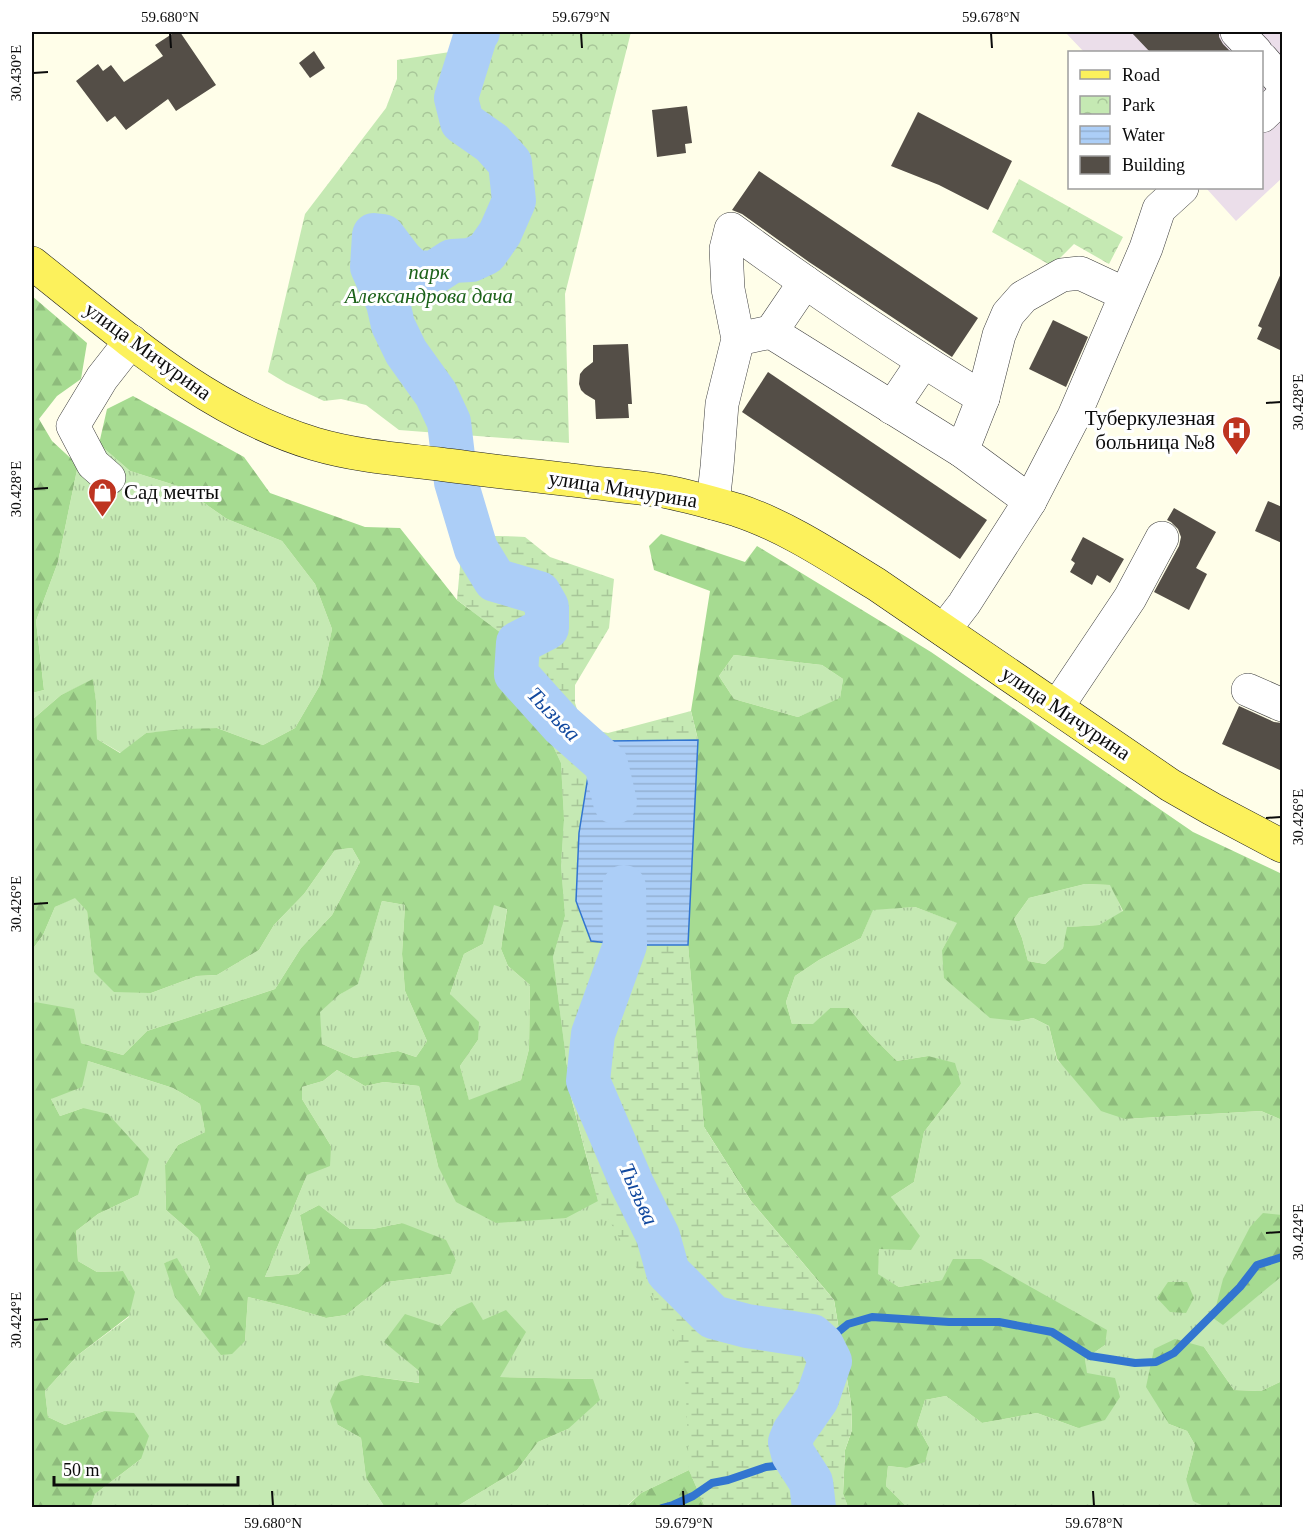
<svg xmlns="http://www.w3.org/2000/svg" width="1314" height="1539" viewBox="0 0 1314 1539" font-family="'Times New Roman',serif">
  <defs>
    <pattern id="grass-tufts" width="24" height="20" patternUnits="userSpaceOnUse" patternTransform="scale(1.5)"><rect width="24" height="20" fill="#c5e9b3"/><path d="M3 7l-1-3M5 7V3M7 7l1-3M15 17l-1-3M17 17v-4M19 17l1-3" fill="none" stroke="#a8c699"/></pattern>
    <pattern id="forest-firs" width="22" height="20" patternUnits="userSpaceOnUse" patternTransform="scale(1.5)"><rect width="22" height="20" fill="#a6db91"/><path d="M5 1l3.5 6h-7zM16 11l3.5 6h-7z" fill="#8ebb7c"/></pattern>
    <pattern id="wetland-marsh" width="20" height="14" patternUnits="userSpaceOnUse" patternTransform="scale(1.5)"><rect width="20" height="14" fill="#c5e9b3"/><path d="M1 5h8M5 5V1M11 12h8M15 12V8" fill="none" stroke="#a8c699"/></pattern>
    <pattern id="park-crowns" width="20" height="18" patternUnits="userSpaceOnUse" patternTransform="scale(1.5)"><rect width="20" height="18" fill="#c5e9b3"/><path d="M2 6a3 3 0 1 1 6 0M12 15a3 3 0 1 1 6 0" fill="none" stroke="#a8c699"/></pattern>
    <pattern id="water-rules" width="6" height="5" patternUnits="userSpaceOnUse" patternTransform="scale(1.5)"><rect width="6" height="5" fill="#accef7"/><path d="M0 2.5h6" fill="none" stroke="#93b0d2"/></pattern>
  </defs>
  <rect width="100%" height="100%" fill="#fffee9"/>
  <path fill="#ebdeea" d="M1065 32H1282V178L1236 221 1206 188H1262V52H1084Z"/>
  <g fill="url(#grass-tufts)">
    <path d="M99 444 130 471 181 487 227 519 282 541 315 584 332 629 320 685 295 728 263 745 217 728 146 733 121 753 97 739 96 702 93 680 61 695 32 720V693L44 690 36 621 58 562 78 465Z"/>
    <path d="M459 535 525 537 527 611 664 964 688 945 704 1127 848 1507H705L689 1470 641 1493 625 1507H456L517 1470 538 1442 568 1429 593 1379 499 1377 483 1320 456 1309 441 1326 384 1341 419 1371 420 1383 362 1375 338 1425 361 1438 366 1478 384 1506 388 1507H91L95 1494 141 1459 104 1411 65 1425 48 1417 45 1391 78 1355 129 1317 123 1271 97 1272 78 1261 76 1231 98 1214 138 1195 83 1108 60 1116 51 1099 88 1061 173 1088 200 1104 205 1132 178 1145 165 1165 166 1210 198 1238 210 1267 200 1296 177 1259 164 1263 245 1341 248 1297 289 1307 326 1318 346 1315 387 1282 451 1274 456 1259 402 1223 373 1229H350L319 1205 300 1215 310 1263 298 1274 265 1277 307 1175 331 1146 302 1099V1087L323 1081 337 1070 365 1086 384 1082 419 1086 438 1166 597 1201 460 567Z"/>
    <path d="M734 655 822 665 843 679 840 699 798 717 734 699 719 676Z"/>
    <path d="M352 848 360 862 332 915 301 948 275 989 147 1031 123 1055 81 1043 35 1002 32 1005V950L43 935 55 907 75 897 87 910 94 972 151 993 197 976 217 975 259 950 274 925 304 894 335 850Z"/>
    <path d="M1085 884 1111 885 1123 912 1099 925 1068 927 1063 948 1045 964 1028 961 1022 938 1014 919 1029 898Z"/>
    <path d="M382 901 405 905 402 954 405 991 427 1041 416 1057 398 1051 354 1058 322 1044 319 1012 339 995 358 983Z"/>
    <path d="M493 904 507 908 501 949 508 966 530 985 529 1049 521 1080 469 1101 460 1066 478 1040 450 994 464 954 483 944Z"/>
    <path d="M915 907 958 923 942 950 1019 1021 1033 1018 1049 1026 1057 1060 1125 1119 1261 1111 1282 1120V1381L1261 1391 1234 1390 1204 1347 1169 1424 1187 1431 1195 1445 1186 1479 1206 1507H907L886 1486 888 1466 906 1468 929 1447 917 1425 925 1400 946 1396 982 1423 1037 1413 1078 1428 1086 1373 1085 1359 1105 1345 942 1280 899 1287 877 1274 879 1249H911L891 1197 914 1182 924 1132 961 1084 928 1056 897 1061 870 1034 849 1008H830L814 1024H792L786 1002 795 976 819 960 861 938 873 909Z"/>
  </g>
  <g fill="url(#forest-firs)" fill-rule="evenodd">
    <path d="M32 296 87 343 81 379 57 396 39 419 52 441 78 465 58 562 36 621 44 690 32 693Z"/>
    <path d="M133 396 244 457 270 493 365 527 400 528 457 600 509 639 516 690 545 729 561 763 564 820 561 865 565 916 553 957 571 1097 598 1201 566 1218 496 1223 456 1202 438 1166 419 1086 384 1082 365 1086 337 1070 323 1081 302 1087V1099L331 1146 330 1166 307 1175 265 1277 298 1274 310 1263 300 1215 319 1205 350 1229H373L402 1223 446 1240 456 1260 451 1274 387 1282 346 1315 326 1318 289 1307 248 1297 245 1341 232 1354 221 1355 175 1297 164 1263 177 1258 200 1296 210 1267 198 1238 166 1210 165 1165 178 1145 205 1132 200 1104 173 1088 88 1061 82 1087 51 1099 60 1116 83 1108 108 1114 149 1159 138 1195 98 1214 76 1231 78 1261 97 1272 123 1271 135 1292 129 1316 78 1355 45 1391 48 1417 65 1425 104 1411 134 1413 149 1436 141 1459 95 1494 91 1507H32V1005L35 1002 74 1009 81 1043 123 1055 147 1031 275 989 301 948 332 915 360 862 352 848 335 850 304 894 274 925 259 950 217 975 197 976 151 993 114 992 94 972 87 911 75 898 55 907 43 935 32 950V720L61 695 93 679 96 701 97 739 120 753 146 733 183 729 217 728 263 745 295 728 320 685 332 629 315 584 282 541 227 519 181 487 130 471 99 444 107 409ZM382 901 405 905 402 954 405 991 427 1041 416 1057 398 1051 354 1058 322 1044 320 1012 339 995 358 984ZM494 905 507 909 501 949 508 966 530 985 529 1049 521 1080 469 1100 460 1066 478 1040 479 1022 450 994 464 954 483 944Z"/>
    <path d="M661 534 745 562 757 546 931 652 1193 832 1282 874V1120L1261 1111 1125 1119 1101 1111 1057 1059 1049 1026 1033 1018 1019 1021 990 1018 944 978 942 950 957 923 915 907 873 910 861 938 819 960 795 976 786 1002 792 1024H813L830 1008H849L870 1034 897 1061 928 1056 955 1063 961 1084 924 1132 914 1182 891 1197 920 1236 911 1250 879 1249 878 1274 899 1287 942 1280 953 1259H981L1107 1330 1105 1345 1085 1359 1087 1373 1115 1378 1120 1397 1105 1420 1078 1428 1037 1413 982 1423 946 1396 925 1400 917 1425 929 1447 925 1462 906 1468 888 1466 886 1486 907 1507H848L843 1494 845 1450 852 1430 851 1403 834 1300 751 1201 704 1127 688 945 698 740 691 711 710 591 654 570 649 546ZM734 655 822 665 843 679 840 698 798 717 734 699 719 676ZM1085 884 1110 885 1123 911 1099 925 1067 927 1063 948 1045 964 1028 961 1022 938 1014 919 1029 898Z"/>
    <path d="M1263 1213 1282 1215V1276L1223 1325 1213 1318 1223 1279 1250 1227Z"/>
    <path d="M1168 1282H1187L1194 1298 1186 1313 1170 1312 1157 1298Z"/>
    <path d="M472 1302 483 1320 506 1310 526 1332 500 1377 593 1379 600 1400 568 1429 538 1442 517 1470 456 1507 388 1508 384 1506 366 1478 361 1438 338 1425 330 1401 339 1382 362 1375 419 1383V1371L384 1342 405 1314 441 1326 456 1309Z"/>
    <path d="M1175 1339 1204 1347 1234 1390 1261 1391 1282 1381V1507H1206L1193 1501 1186 1479 1195 1445 1187 1431 1169 1424 1146 1387 1154 1349Z"/>
    <path d="M689 1470 705 1507 625 1508 641 1493Z"/>
  </g>
  <path fill="url(#wetland-marsh)" d="M459 535 525 537 550 557 614 579 609 628 575 685V703L583 728 608 733 691 711 698 740 607 741 592 751 579 833 576 901 591 941 625 945H688L704 1127 751 1201 834 1300 851 1403 852 1430 845 1450 843 1494 848 1507H705L689 1470 684 1350 598 1201 571 1097 553 957 565 916 561 865 564 820 561 763 545 729 516 690 509 639 457 600 460 567Z"/>
  <g fill="url(#park-crowns)">
    <path d="M462 32H631L565 294 569 443 399 430 366 405 341 399 324 401 286 383 268 372 305 214 386 108 397 79V60L463 50Z"/>
    <path d="M1019 179 1123 237 1109 264 1074 244 1052 266 992 232Z"/>
  </g>
  <path fill="url(#water-rules)" stroke="#3275d0" stroke-width="1.5" d="M698 740 688 945H625L591 941 576 901 579 833 592 751 607 741Z"/>
  <g fill="none" stroke-linecap="round" stroke-linejoin="round">
    <g stroke="#3275d0" stroke-width="8">
      <path d="M822 1345 848 1324 872 1317 949 1322H999L1052 1332 1090 1356 1135 1363 1156 1362 1174 1353 1240 1287 1257 1265 1282 1257"/>
      <path d="M662 1508 673 1505 693 1496 712 1483 728 1480 766 1467 784 1465 803 1469"/>
    </g>
    <g stroke="#accef7" stroke-width="44">
      <path d="M478 32 476 34 456 98 462 122 492 143 510 163 514 201 500 233 486 253 471 260 452 261 435 272 415 273 402 261 383 236 374 235 372 267 388 303 393 325 406 352 436 394 449 422 456 482 476 549 495 580 539 593 547 607V628L518 643 516 674 562 725 606 764 615 802"/>
      <path d="M624 887 625 945 593 1034 588 1081 632 1184 658 1236 668 1272 713 1317 747 1326 812 1336 822 1345 830 1361 817 1399 794 1432 790 1442 793 1454 811 1482 814 1508"/>
    </g>
  </g>
  <g fill="#544e47">
    <path d="M175 32H180L216 85 176 111 168 99 126 130 115 116 107 122 76 81 98 64 103 71 111 65 124 82 163 56 155 45Z"/>
    <path d="M1131 32H1219V37L1223 44 1231 52H1150Z"/>
    <path d="M314 51 325 68 310 78 299 63Z"/>
    <path d="M687 106 692 143 685 144 686 153 657 157 652 110Z"/>
    <path d="M918 112 1012 161 988 210 939 185 891 166Z"/>
    <path d="M759 171 978 318 952 357 809 262 742 214 732 210Z"/>
    <path d="M1282 271V351L1257 339 1262 328 1258 326Z"/>
    <path d="M1053 320 1088 337 1066 387 1029 369Z"/>
    <path d="M628 344 632 404H628L629 418 596 419 595 400 585 394 581 390 579 384 580 374 584 369 593 362V345Z"/>
    <path d="M768 372 987 520 960 559 742 412Z"/>
    <path d="M1268 501 1282 507V543L1255 531Z"/>
    <path d="M1174 508 1216 532 1196 568 1207 574 1189 610 1154 592 1179 546 1181 537 1178 529 1171 522 1167 520Z"/>
    <path d="M1083 537 1124 559 1110 583 1097 575 1092 585 1070 572 1075 563 1071 560Z"/>
    <path d="M1239 706 1274 722 1282 723V771L1222 744Z"/>
  </g>
  <g fill="none" stroke-linecap="round" stroke-linejoin="round">
    <defs>
      <g id="minor">
        <path d="M1237 32 1256 52"/>
        <path d="M1262 59 1282 82"/>
        <path d="M1262 116 1282 97"/>
        <path d="M771 332 805 282"/>
        <path d="M738 339 771 332 962 451 1030 501"/>
        <path d="M892 408 923 362"/>
        <path d="M962 451 983 398 999 335 1008 314 1023 297 1062 275 1080 273 1125 294"/>
        <path d="M109 478 93 464 73 426 102 378 131 341"/>
        <path d="M713 503 717 467 722 404 738 339 728 289 726 249 731 229C813 289 897 346 983 398"/>
        <path d="M944 630 964 604 1030 501 1074 416 1146 248 1159 209 1182 188"/>
        <path d="M1248 690 1282 705"/>
        <path d="M1057 707 1130 598 1162 538"/>
      </g>
      <path id="major" d="M32 263C120 332 205 411 315 444 356 456 397 459 439 464 483 470 528 475 572 480 600 484 628 486 656 490 683 494 710 502 737 510 786 526 832 557 876 584L1170 785 1212 809 1282 846"/>
    </defs>
    <use href="#minor" stroke="#3e3e3e" stroke-width="34"/>
    <use href="#major" stroke="#1c1c1c" stroke-width="34"/>
    <use href="#minor" stroke="#fff" stroke-width="33"/>
    <use href="#major" stroke="#fcf15c" stroke-width="33"/>
  </g>
  <path fill="none" stroke="#0b0b0b" stroke-width="2" d="M170 33 171 48M581 33 582 48M991 33 992 48M33 73 48 72M1266 403 1281 402M33 489 48 488M1266 818 1281 817M33 904 48 903M1266 1233 1281 1232M33 1320 48 1319M272 1491 273 1506M683 1491 684 1506M1093 1491 1094 1506"/>
  <defs>
    <symbol id="hospital-pin" viewBox="-11 -11 22 30"><path d="M0 17L-7.5 6A9.5 9.5 0 1 1 7.5 6Z" fill="#be3420" stroke="#fff"/><path d="M-5-5h3v3.5h4V-5h3V5h-3V1.5h-4V5h-3Z" fill="#fff"/></symbol>
    <symbol id="shop-pin" viewBox="-11 -11 22 30"><path d="M0 17L-7.5 6A9.5 9.5 0 1 1 7.5 6Z" fill="#be3420" stroke="#fff"/><path d="M-5-2.5h2.3a2.7 3.5 0 0 1 5.4 0H5L5.5 6h-11ZM-1.5-2.5h3a1.5 2.3 0 0 0-3 0Z" fill="#fff"/></symbol>
  </defs>
  <g fill-rule="evenodd">
    <use href="#hospital-pin" x="1220" y="414" width="33" height="45"/>
    <use href="#shop-pin" x="86" y="476" width="33" height="45"/>
  </g>
  <g text-anchor="middle" dominant-baseline="central" stroke-width="6" stroke-linejoin="round" paint-order="stroke">
    <g font-size="21" font-style="italic" fill="#1d631b" stroke="#fff">
      <text x="429" y="272">парк<tspan x="429" dy="24">Александрова дача</tspan></text>
    </g>
    <g font-size="21" fill="#0b0b0b" stroke="#fff">
      <text transform="translate(148 351) rotate(36)">улица Мичурина</text>
      <text transform="translate(623 489) rotate(9)">улица Мичурина</text>
      <text transform="translate(1066 713) rotate(34)">улица Мичурина</text>
    </g>
    <g font-size="21" fill="#0b0b0b" stroke="#fff" text-anchor="end">
      <text x="1215" y="418">Туберкулезная<tspan x="1215" dy="24">больница №8</tspan></text>
      <text x="124" y="492" text-anchor="start">Сад мечты</text>
    </g>
    <g font-size="22" font-style="italic" fill="#12499f" stroke="#fff">
      <text transform="translate(554 714) rotate(46)">Тызьва</text>
      <text transform="translate(639 1194) rotate(66)">Тызьва</text>
    </g>
  </g>
  <rect width="1314" height="1539" fill="none" stroke="#ffffff" stroke-width="66"/>
  <rect x="1068" y="51" width="195" height="138" fill="#ffffff" stroke="#9d9d9d" stroke-width="1.5"/>
  <rect x="1080" y="70" width="30" height="9" fill="#fcf15c" stroke="#9d9d9d" stroke-width="1.5"/>
  <text x="1122" y="81" font-size="18" fill="#0b0b0b">Road</text>
  <rect x="1080" y="96" width="30" height="18" fill="url(#park-crowns)" stroke="#9d9d9d" stroke-width="1.5"/>
  <text x="1122" y="111" font-size="18" fill="#0b0b0b">Park</text>
  <rect x="1080" y="126" width="30" height="18" fill="url(#water-rules)" stroke="#9d9d9d" stroke-width="1.5"/>
  <text x="1122" y="141" font-size="18" fill="#0b0b0b">Water</text>
  <rect x="1080" y="156" width="30" height="18" fill="#544e47" stroke="#9d9d9d" stroke-width="1.5"/>
  <text x="1122" y="171" font-size="18" fill="#0b0b0b">Building</text>
  <path d="M54 1476v9h184v-9" fill="none" stroke="#0b0b0b" stroke-width="3"/>
  <text x="63" y="1476" font-size="18" fill="#0b0b0b" stroke="#ffffff" stroke-width="4.5" paint-order="stroke">50 m</text>
  <rect x="33" y="33" width="1248" height="1473" fill="none" stroke="#0b0b0b" stroke-width="2"/>
  <g font-size="15" text-anchor="middle" fill="#0b0b0b">
    <text x="170" y="22">59.680°N</text>
    <text x="581" y="22">59.679°N</text>
    <text x="991" y="22">59.678°N</text>
    <text transform="translate(16 73) rotate(-90)" y="5">30.430°E</text>
    <text transform="translate(1298 402) rotate(-90)" y="5">30.428°E</text>
    <text transform="translate(16 489) rotate(-90)" y="5">30.428°E</text>
    <text transform="translate(1298 817) rotate(-90)" y="5">30.426°E</text>
    <text transform="translate(16 904) rotate(-90)" y="5">30.426°E</text>
    <text transform="translate(1298 1232) rotate(-90)" y="5">30.424°E</text>
    <text transform="translate(16 1320) rotate(-90)" y="5">30.424°E</text>
    <text x="273" y="1528">59.680°N</text>
    <text x="684" y="1528">59.679°N</text>
    <text x="1094" y="1528">59.678°N</text>
  </g>
</svg>
